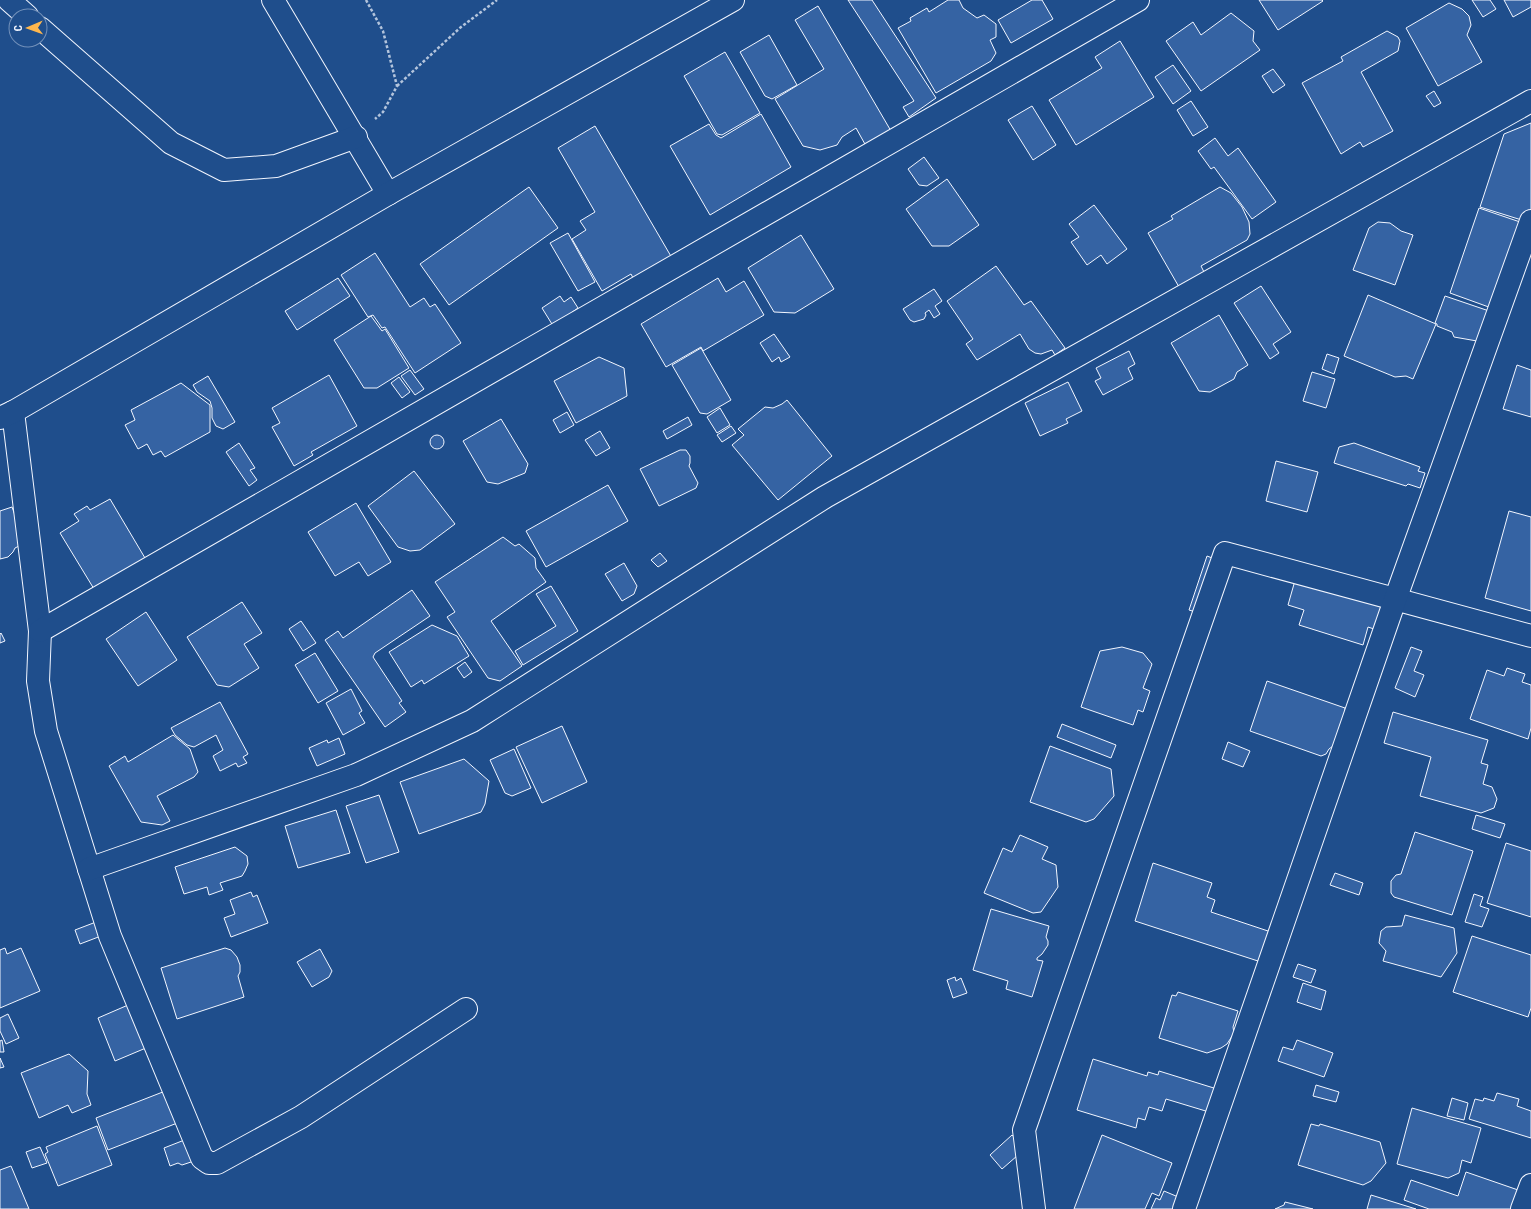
<svg xmlns="http://www.w3.org/2000/svg" width="1531" height="1209" viewBox="0 0 1531 1209" font-family="'Roboto Condensed',sans-serif">
  <rect width="100%" height="100%" fill="#1f4e8c"/>
  <g fill="#3563a3" stroke="#f2f6ff">
    <path d="M848 0H872L936 98 909 117 903 107 914 101Z"/>
    <path d="M948 0H959L963 8 977 18 984 15 996 24V37L990 40 996 53 991 61 936 93 898 28 911 21 910 18 927 8 929 12Z"/>
    <path d="M1032 0H1042L1053 19 1011 43 998 20Z"/>
    <path d="M1259 0H1322L1323 1 1278 30Z"/>
    <path d="M1472 0H1490L1496 9 1483 17Z"/>
    <path d="M1504 0H1531V7L1513 17Z"/>
    <path d="M1449 3 1462 9 1469 16 1471 25 1467 35 1482 62 1438 86 1406 28Z"/>
    <path d="M818 6 891 131 866 146 856 128 842 137 837 145 820 150 803 146 775 99 824 69 795 20Z"/>
    <path d="M1231 13 1254 31 1253 41 1260 50 1201 91 1166 41 1193 22 1201 35Z"/>
    <path d="M1387 31 1398 37 1400 41 1398 51 1361 72 1393 131 1363 147 1360 142 1341 154 1302 83 1343 61 1341 57Z"/>
    <path d="M769 35 797 85 772 99 765 96 740 52Z"/>
    <path d="M1120 41 1154 97 1076 145 1049 100 1102 68 1095 57Z"/>
    <path d="M725 52 760 113 722 135 717 134 684 76Z"/>
    <path d="M1173 65 1191 91 1173 104 1155 77Z"/>
    <path d="M1273 69 1285 85 1273 93 1262 76Z"/>
    <path d="M1434 91 1441 103 1434 107 1426 96Z"/>
    <path d="M1191 101 1208 127 1193 136 1177 110Z"/>
    <path d="M1032 106 1056 145 1033 160 1008 120Z"/>
    <path d="M761 114 791 167 710 215 670 146 709 124 716 135 721 138Z"/>
    <path d="M1531 123V211L1528 222 1480 207 1504 134Z"/>
    <path d="M595 126 672 258 634 280 631 274 602 291 572 239 586 230 580 221 595 212 558 148Z"/>
    <path d="M1215 138 1228 156 1238 148 1276 202 1252 219 1214 167 1211 169 1198 151Z"/>
    <path d="M924 157 939 178 927 186 919 185 908 169Z"/>
    <path d="M947 179 979 225 949 246H932L906 209Z"/>
    <path d="M529 187 558 228 449 305 420 264Z"/>
    <path d="M1220 187 1231 193 1242 207 1249 222 1250 234 1247 240 1201 266 1204 272 1179 287 1148 233 1173 219 1171 216Z"/>
    <path d="M1094 205 1127 249 1107 264 1101 255 1087 265 1071 242 1079 237 1069 224Z"/>
    <path d="M1479 208 1526 224 1497 310 1450 293Z"/>
    <path d="M1378 222 1390 223 1401 231 1413 235 1395 285 1353 270 1369 228Z"/>
    <path d="M568 233 595 282 578 291 550 243Z"/>
    <path d="M801 235 834 289 795 313 774 312 748 268Z"/>
    <path d="M375 253 410 307 424 298 430 307 435 304 461 343 415 373 385 327 382 328 373 315 368 317 341 275Z"/>
    <path d="M996 266 1024 305 1031 301 1065 348 1055 355 1052 350 1041 354 1035 353 1029 349 1020 334 977 360 966 344 973 339 947 301Z"/>
    <path d="M338 278 350 296 297 330 285 311Z"/>
    <path d="M718 278 726 292 744 281 764 315 703 351 701 347 666 367 641 324Z"/>
    <path d="M1261 286 1291 332 1273 344 1279 353 1270 359 1234 303Z"/>
    <path d="M934 289 942 301 935 306 940 314 934 318 929 310 925 313 926 315 924 319 914 322 910 320 903 309Z"/>
    <path d="M1368 295 1436 324 1413 379 1406 376 1395 377 1344 356Z"/>
    <path d="M560 296 564 302 571 297 578 308 571 313 574 318 555 329 542 308Z"/>
    <path d="M1445 296 1495 313 1477 341 1454 337 1452 332 1437 326V324L1435 323Z"/>
    <path d="M1219 315 1248 365 1237 372 1234 379 1210 392 1199 391 1171 343Z"/>
    <path d="M371 316 382 331 385 329 409 368 377 388H364L334 340Z"/>
    <path d="M774 334 790 357 781 362 779 357 772 362 760 343Z"/>
    <path d="M701 348 731 400 707 414 700 413 672 365Z"/>
    <path d="M1129 351 1135 364 1128 368 1133 379 1103 395 1095 381 1101 378 1096 368Z"/>
    <path d="M1327 354 1339 358 1334 374 1322 369Z"/>
    <path d="M599 357 624 368 627 396 576 423 554 381Z"/>
    <path d="M1517 365 1531 370V417L1503 409Z"/>
    <path d="M410 370 424 389 415 395 401 376Z"/>
    <path d="M1312 372 1335 379 1326 408 1303 401Z"/>
    <path d="M329 375 357 426 311 452 313 455 294 466 272 427 280 423 272 408Z"/>
    <path d="M208 376 235 422 223 429 216 426 212 418V408L210 401 197 392 193 385Z"/>
    <path d="M399 377 410 392 402 398 391 383Z"/>
    <path d="M1068 382 1082 411 1066 419 1068 423 1040 436 1025 403Z"/>
    <path d="M181 383 210 405V432L165 457 161 451 153 455 147 444 138 449 125 425 135 420 131 410Z"/>
    <path d="M787 400 832 456 778 500 732 445 744 435 738 429 765 407 773 408 782 404Z"/>
    <path d="M720 408 730 425 717 433 707 417Z"/>
    <path d="M567 412 574 425 560 433 553 420Z"/>
    <path d="M688 417 692 425 667 439 663 431Z"/>
    <path d="M501 419 528 464 525 473 498 484 487 482 463 441Z"/>
    <path d="M731 426 736 433 722 442 717 435Z"/>
    <path d="M600 431 610 448 596 456 585 440Z"/>
    <circle cx="437" cy="442" r="7"/>
    <path d="M239 443 255 468 250 470 257 480 249 486 226 452Z"/>
    <path d="M1354 443 1420 467 1418 471 1425 473 1420 488 1408 484 1406 486 1334 463 1339 447Z"/>
    <path d="M680 450H686L690 456V463L689 466 698 483 696 488 659 506 640 469Z"/>
    <path d="M1276 461 1318 472 1307 512 1266 501Z"/>
    <path d="M414 471 455 524 420 550 410 551 398 547 368 506Z"/>
    <path d="M608 485 628 521 546 567 526 531Z"/>
    <path d="M110 499 145 558 94 589 60 533 79 521 74 514 87 506 90 510Z"/>
    <path d="M356 503 391 562 368 576 359 562 335 576 308 532Z"/>
    <path d="M12 507 23 537 19 546 15 548 13 552 8 557 0 559V511Z"/>
    <path d="M1509 511 1531 517V611L1485 598Z"/>
    <path d="M503 537 515 546 519 544 535 558 536 568 546 582 491 621 522 666 500 681 488 678 447 617 455 612 435 582Z"/>
    <path d="M660 553 667 561 658 567 651 560Z"/>
    <path d="M1207 556 1220 561 1202 614 1189 610Z"/>
    <path d="M624 563 637 586 634 594 622 601 605 574Z"/>
    <path d="M1296 577 1381 603V626L1377 630 1368 627 1363 645 1299 625 1304 610 1288 605Z"/>
    <path d="M551 586 578 631 523 665 515 651 556 626 536 594Z"/>
    <path d="M412 590 430 616 375 653 373 657 402 701 399 703 406 712 385 727 325 640 338 631 343 638Z"/>
    <path d="M242 602 262 633 244 644 259 668 229 687 217 685 187 637Z"/>
    <path d="M146 612 177 660 138 686 106 639Z"/>
    <path d="M301 621 316 643 303 651 289 629Z"/>
    <path d="M432 625 457 636 469 656 424 684 422 680 411 687 389 652Z"/>
    <path d="M1 633 5 641 0 643V634Z"/>
    <path d="M1122 647 1143 653 1152 664 1143 688 1150 691 1143 712 1138 710 1133 725 1081 707 1100 651Z"/>
    <path d="M1411 647 1422 651 1414 671 1424 675 1415 697 1395 688Z"/>
    <path d="M315 653 338 691 318 703 295 665Z"/>
    <path d="M465 662 472 672 464 678 457 668Z"/>
    <path d="M1507 668 1525 674 1522 682 1531 685V728L1528 739 1470 719 1487 670 1504 676Z"/>
    <path d="M1267 681 1345 708 1346 736 1329 749 1326 754 1321 756 1250 731Z"/>
    <path d="M351 689 362 711 359 713 365 723 343 735 326 703Z"/>
    <path d="M220 702 248 754 243 757 247 763 238 767 236 763 220 771 213 756 223 750 216 735 194 747 187 745 175 735 171 728Z"/>
    <path d="M1393 712 1488 740 1481 763 1488 765 1483 784 1492 787 1497 799 1494 808 1481 813 1420 796 1431 757 1384 743Z"/>
    <path d="M1062 724 1116 745 1111 758 1057 737Z"/>
    <path d="M562 726 587 782 542 803 516 747Z"/>
    <path d="M173 735 190 749 198 772 194 777 157 796 170 821 162 825 141 822 109 766 125 756 128 762Z"/>
    <path d="M339 738 345 754 317 766 309 748 327 740 328 743Z"/>
    <path d="M1228 742 1250 751 1243 767 1222 759Z"/>
    <path d="M1050 746 1111 769 1114 796 1094 819 1086 822 1030 802Z"/>
    <path d="M514 749 531 788 512 796 505 793 490 760Z"/>
    <path d="M464 759 489 781 485 804 481 812 419 834 400 782Z"/>
    <path d="M379 795 399 852 366 863 346 806Z"/>
    <path d="M336 810 350 853 298 868 285 826Z"/>
    <path d="M1476 815 1505 824 1500 838 1472 829Z"/>
    <path d="M1415 832 1473 851 1452 915 1394 897 1391 893V881L1396 875 1401 874Z"/>
    <path d="M1020 835 1048 847 1042 859 1056 865 1058 887 1041 912 1033 913 984 893 1003 848 1012 852Z"/>
    <path d="M1506 843 1531 851V917L1487 903Z"/>
    <path d="M235 847 247 856 248 864 245 871 242 876 220 883 223 890 209 895 207 887 184 894 175 867Z"/>
    <path d="M1153 863 1212 883 1207 897 1215 900 1211 912 1271 932 1261 962 1135 921Z"/>
    <path d="M1335 873 1363 883 1359 895 1330 885Z"/>
    <path d="M251 892 253 897 257 895 268 923 231 937 224 918 235 914 230 900Z"/>
    <path d="M1474 894 1483 897 1480 906 1489 909 1482 927 1465 922Z"/>
    <path d="M991 909 1049 926 1046 937 1048 941V945L1042 954 1037 958V960L1043 961 1032 997 1006 989 1008 981 973 970Z"/>
    <path d="M1405 915 1454 928 1457 953 1441 977 1383 961 1386 951 1379 943 1381 931 1386 927 1402 926Z"/>
    <path d="M96 922 101 936 80 944 75 930Z"/>
    <path d="M1472 936 1531 955V1008L1528 1017 1453 992Z"/>
    <path d="M5 948 7 954 21 948 40 991 0 1008V950Z"/>
    <path d="M225 948 231 950 237 957 240 965V972L238 976 244 997 177 1019 161 968Z"/>
    <path d="M320 949 332 971 329 977 312 987 297 962Z"/>
    <path d="M1298 964 1316 970 1311 983 1293 977Z"/>
    <path d="M955 977 956 981 961 978 967 993 953 998 947 980Z"/>
    <path d="M1303 983 1326 991 1321 1010 1297 1002Z"/>
    <path d="M1178 992 1238 1011 1233 1027 1234 1033 1227 1044 1221 1048 1207 1053 1159 1038 1172 995 1176 996Z"/>
    <path d="M135 1002 153 1045 115 1061 98 1018Z"/>
    <path d="M8 1014 19 1038 6 1044 0 1031V1018Z"/>
    <path d="M2 1040 4 1052H0V1041Z"/>
    <path d="M1297 1040 1333 1053 1324 1077 1278 1061 1283 1047 1293 1050Z"/>
    <path d="M69 1054 88 1071 87 1094 91 1105 72 1113 68 1105 39 1118 21 1073Z"/>
    <path d="M0 1058 4 1067 0 1068Z"/>
    <path d="M1093 1059 1147 1076 1148 1072 1158 1075 1159 1071 1217 1089 1209 1112 1166 1099 1162 1111 1149 1107 1145 1120 1138 1118 1136 1128 1077 1110Z"/>
    <path d="M1316 1085 1339 1092 1336 1102 1313 1096Z"/>
    <path d="M173 1088 185 1120 108 1150 96 1118Z"/>
    <path d="M1497 1093 1519 1099 1517 1106 1531 1111V1138L1469 1119 1475 1099 1483 1101 1484 1098 1494 1101Z"/>
    <path d="M1452 1098 1468 1103 1464 1120 1447 1116Z"/>
    <path d="M1412 1108 1481 1128 1471 1163 1462 1160 1459 1173 1448 1178 1397 1164Z"/>
    <path d="M1311 1124 1319 1126 1320 1124 1380 1142 1386 1163 1371 1181 1363 1185 1298 1165Z"/>
    <path d="M97 1126 112 1165 58 1186 45 1154 48 1152 46 1147Z"/>
    <path d="M1012 1135 1025 1149 1002 1169 990 1155Z"/>
    <path d="M1102 1135 1172 1163 1159 1196 1152 1193 1145 1209H1074Z"/>
    <path d="M187 1139 194 1158 191 1162 182 1165 178 1163 170 1166 164 1148Z"/>
    <path d="M40 1147 47 1163 32 1168 26 1152Z"/>
    <path d="M11 1166 29 1209H0V1170Z"/>
    <path d="M1466 1172 1521 1191 1515 1209H1429L1404 1200 1411 1180 1458 1196Z"/>
    <path d="M1164 1191 1183 1199 1179 1209H1151L1156 1198 1160 1200Z"/>
    <path d="M1371 1195 1416 1209H1367Z"/>
    <path d="M1285 1202 1313 1209H1275L1284 1205Z"/>
  </g>
  <g fill="none" stroke-linecap="round" stroke-linejoin="round">
    <defs>
      <g id="minor">
        <path d="M9 0 27 16"/>
        <path d="M273 0 388 194"/>
        <path d="M40 28 171 143 224 170 276 166 356 137"/>
        <path d="M13 412 40 631 38 681 46 731 110 936 202 1158 209 1163H217L301 1117 466 1009"/>
        <path d="M40 631 1138 0"/>
        <path d="M89 869 356 775 472 721 825 497 1531 101"/>
        <path d="M1034 1209 1024 1130 1225 553 1531 636"/>
        <path d="M1184 1209 1395 600 1531 221"/>
        <path d="M1522 1209 1531 1185"/>
      </g>
      <path id="secondary" d="M0 418 13 412 388 194 733 0"/>
    </defs>
    <use href="#minor" stroke="#f2f6ff" stroke-width="24"/>
    <use href="#secondary" stroke="#f2f6ff" stroke-width="24"/>
    <g stroke="#b3c4dc" stroke-width="2.5" stroke-dasharray="3 2" stroke-linecap="butt">
      <path d="M366 0 383 31 397 86 383 112 375 119"/>
      <path d="M397 86 461 27 497 0"/>
    </g>
    <use href="#minor" stroke="#1f4e8c" stroke-width="22"/>
    <use href="#secondary" stroke="#1f4e8c" stroke-width="22"/>
  </g>
  <g transform="translate(28 28) rotate(268)"><circle r="19" fill="#1f4e8c" stroke="#7391ba"/>
  <path d="M0-3L7 15L0 10L-7 15Z" fill="#ffb74d"/>
  <text y="-6" font-size="11" font-weight="bold" text-anchor="middle" fill="#f2f6ff">С</text>
  </g>
</svg>
